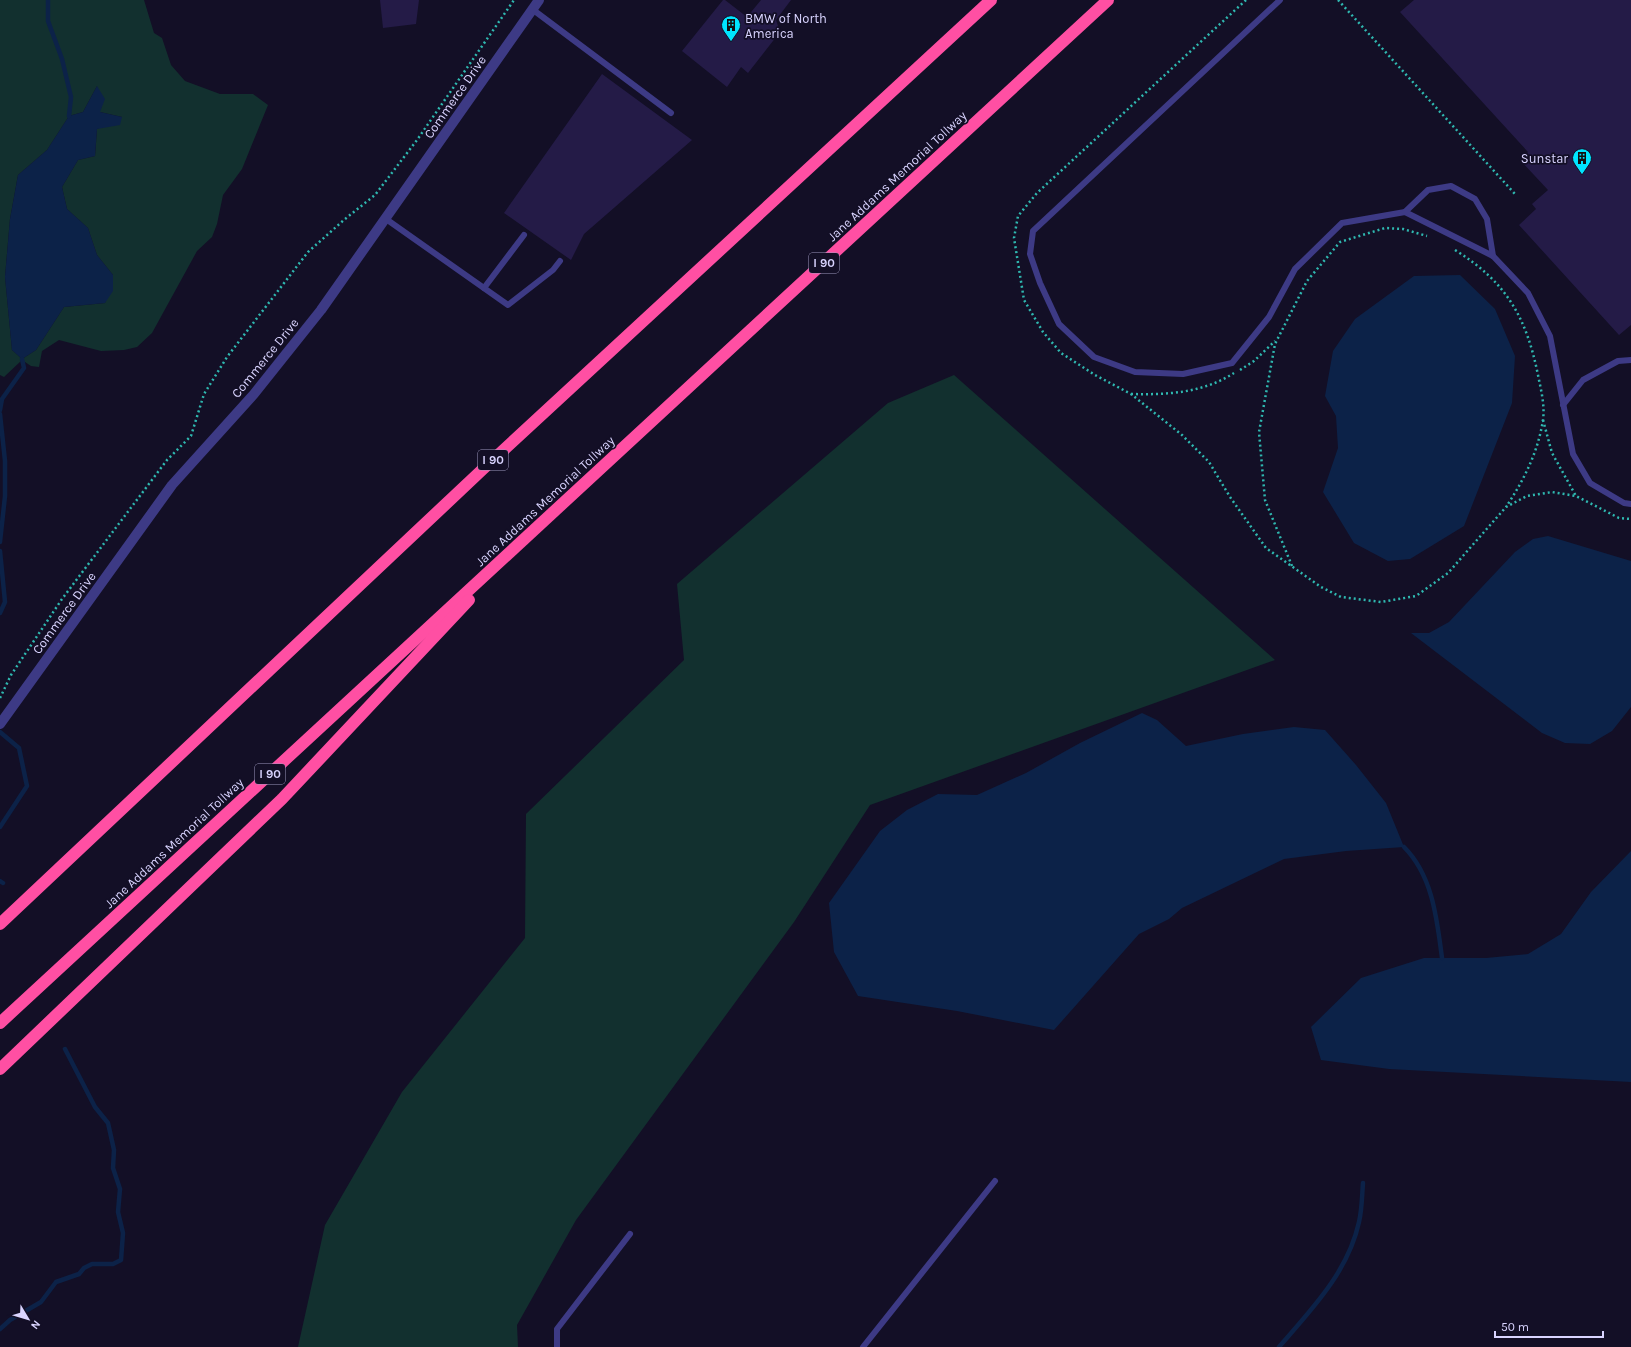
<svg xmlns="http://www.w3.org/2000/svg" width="1631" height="1347" viewBox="0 0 1631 1347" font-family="Karla,sans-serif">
  <rect width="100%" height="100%" fill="#130f26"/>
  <g fill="#12302f" fill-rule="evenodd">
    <path d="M0 0H144L154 33 162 38 171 65 185 81 220 94H253L268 105 242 169 223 195 217 224 212 237 197 251 152 333 137 347 124 350 101 351 59 340 42 351 39 367 31 366 22 360 4 377 0 375ZM97 86 100 112 122 117 97 129 95 156 78 160 62 187 67 209 88 228 97 255 113 275 105 303 64 307 36 350 22 359 12 350 5 277 10 219 18 175 47 150 69 116 83 112Z"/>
    <path d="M954 375 1275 660 870 805 794 922 576 1220 517 1325 518 1347H298L325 1225 402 1092 525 938 526 814 684 660 677 584 888 403Z"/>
  </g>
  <g fill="#0c2248">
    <path d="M97 86 105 99 100 112 122 117 120 125 97 129 95 156 78 160 62 187 67 209 88 228 97 255 113 275V291L105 303 64 307 36 350 22 359 12 350 5 277 10 219 18 175 47 150 69 116 83 112Z"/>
    <path d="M1460 275 1495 309 1515 356 1512 403 1464 526 1410 559 1388 561 1354 543 1323 492 1338 448 1336 416 1325 396 1333 351 1355 319 1414 276Z"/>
    <path d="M1548 536 1631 561V707L1612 731 1590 744 1565 743 1542 733 1411 633H1429L1449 622 1515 552 1533 539Z"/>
    <path d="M1142 713 1157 720 1186 746 1243 734 1294 727 1325 730 1356 765 1386 803 1404 847 1346 851 1284 859 1182 908 1169 919 1139 934 1054 1030 957 1011 858 996 834 952 829 903 880 831 907 810 938 794 977 795 1026 773 1080 743Z"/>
    <path d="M1631 851V1082L1389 1069 1321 1060 1311 1027 1361 978 1424 958H1486L1528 954 1561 934 1591 892Z"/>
  </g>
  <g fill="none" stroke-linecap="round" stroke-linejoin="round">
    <g stroke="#0c2248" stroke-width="4.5">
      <path d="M48 0V21L62 59 71 97 69 116"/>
      <path d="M0 410 2 399 24 368 22 359"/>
      <path d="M0 414 5 461V496L0 542"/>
      <path d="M0 551 5 602 0 613"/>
      <path d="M0 732 19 748 27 786 0 827"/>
      <path d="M1404 847C1433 876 1437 920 1442 958"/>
      <path d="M0 881 3 883"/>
      <path d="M0 1329 10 1320 41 1302 56 1282 79 1274 84 1268 92 1264H113L121 1260 123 1233 118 1212 120 1189 113 1168 114 1150 108 1123 95 1107 65 1049"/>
      <path d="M1279 1347C1312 1309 1348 1272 1359 1222 1362 1210 1362 1195 1363 1183"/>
    </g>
  </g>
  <g fill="#241b47">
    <path d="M380 0H419L416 24 383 28Z"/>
    <path d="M723 0H725L747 17 761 0H791L776 20 780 32 748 73 741 67 727 87 682 51Z"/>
    <path d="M1414 0H1631V325L1619 335 1519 225 1536 209 1532 204 1548 190 1520 160 1528 152 1400 12Z"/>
    <path d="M602 74 692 140 584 234 571 260 504 213Z"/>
  </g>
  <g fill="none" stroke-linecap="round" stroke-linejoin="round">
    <g stroke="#2fb8b0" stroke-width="2.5" stroke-dasharray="2 3" stroke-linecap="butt">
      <path d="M1246 0 1037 193 1018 216 1014 238 1024 300 1043 332 1061 353 1095 375 1131 394 1182 435 1209 462 1230 497 1266 548 1321 587 1341 597 1381 602 1416 596 1448 573 1506 507 1527 496 1552 492 1576 496 1619 518 1631 519"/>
      <path d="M1338 0 1515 194"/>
      <path d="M1455 250C1506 282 1526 316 1538 375 1541 390 1545 405 1543 420 1538 452 1524 480 1506 507"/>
      <path d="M1240 370 1254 361 1275 341"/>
      <path d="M1131 394C1167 395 1203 393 1234 373"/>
      <path d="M1543 420 1552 453 1576 496"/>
      <path d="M1292 566 1265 500 1259 432 1275 344 1307 281 1340 242 1385 228 1403 229 1427 236"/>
      <path d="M0 698 11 675 62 599 167 460 191 436 204 394 227 357 308 252 345 219 375 195 417 140 514 0"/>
    </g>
    <g stroke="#3d3a85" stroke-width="6">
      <path d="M1280 0 1033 231 1030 254 1040 283 1059 324 1094 357 1135 372 1183 374 1232 363 1269 317 1295 269 1342 223 1405 212 1493 256 1528 293 1550 336 1573 454 1590 483 1624 503 1631 504"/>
      <path d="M532 9 671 113"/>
      <path d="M1405 212 1428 190 1451 186 1475 199 1487 219 1493 256"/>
      <path d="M386 219 508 305 553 270 560 261"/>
      <path d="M484 288 524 235"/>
      <path d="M1563 405 1583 380 1618 361 1631 360"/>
      <path d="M557 1347V1329L630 1234"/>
      <path d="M863 1347 995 1181"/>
    </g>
    <path stroke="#3d3a85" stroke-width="10" d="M0 724 172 485 254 394 321 310 539 0"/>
    <g stroke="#ff4fa3" stroke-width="12">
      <path d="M0 924 483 469 991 0"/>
      <path d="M0 1023 1108 0"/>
      <path d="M0 1069 282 799 469 600"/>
    </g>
  </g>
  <defs>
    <symbol id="building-pin" viewBox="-11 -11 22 30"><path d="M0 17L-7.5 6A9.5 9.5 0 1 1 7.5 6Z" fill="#00e5ff" stroke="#130f26"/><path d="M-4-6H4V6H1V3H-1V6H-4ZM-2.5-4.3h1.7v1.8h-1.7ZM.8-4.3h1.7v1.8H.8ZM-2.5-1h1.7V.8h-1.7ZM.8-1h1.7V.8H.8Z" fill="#111"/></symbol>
  </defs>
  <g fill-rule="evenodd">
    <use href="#building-pin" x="720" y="14" width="22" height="30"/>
    <use href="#building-pin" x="1571" y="147" width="22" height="30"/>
  </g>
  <g text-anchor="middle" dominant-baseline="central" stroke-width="3.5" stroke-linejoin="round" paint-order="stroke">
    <g fill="#130f26" stroke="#9e99be" stroke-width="1">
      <rect x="809" y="253" width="30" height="20" rx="3"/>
      <rect x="478" y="450" width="30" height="20" rx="3"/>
      <rect x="255" y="764" width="30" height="20" rx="3"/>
    </g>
    <g font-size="12" font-weight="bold" fill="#d9d4ff">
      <text x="824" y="263">I 90</text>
      <text x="493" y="460">I 90</text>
      <text x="270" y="774">I 90</text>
    </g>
    <g font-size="13" fill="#d9d4ff" stroke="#130f26" text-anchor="start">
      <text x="745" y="18">BMW of North<tspan x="745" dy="15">America</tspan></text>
      <text x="1568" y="158" text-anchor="end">Sunstar</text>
    </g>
    <g font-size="13" fill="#d9d4ff" stroke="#130f26">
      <text transform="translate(455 97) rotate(-55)">Commerce Drive</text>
      <text transform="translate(897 176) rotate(-43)">Jane Addams Memorial Tollway</text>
      <text transform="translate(265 358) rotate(-51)">Commerce Drive</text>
      <text transform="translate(545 501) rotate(-43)">Jane Addams Memorial Tollway</text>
      <text transform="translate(64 613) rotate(-54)">Commerce Drive</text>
      <text transform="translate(174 843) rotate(-43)">Jane Addams Memorial Tollway</text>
    </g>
  </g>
  <g transform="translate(28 1319) rotate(128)" stroke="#130f26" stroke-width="3" paint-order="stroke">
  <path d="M0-3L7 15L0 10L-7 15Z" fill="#d9d4ff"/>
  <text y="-6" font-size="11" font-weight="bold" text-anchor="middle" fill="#d9d4ff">N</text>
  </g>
  <path d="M1495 1331v6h108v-6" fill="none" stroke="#d9d4ff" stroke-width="2"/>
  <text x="1501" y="1331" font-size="12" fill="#d9d4ff" stroke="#130f26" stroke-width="3" paint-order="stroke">50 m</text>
</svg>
